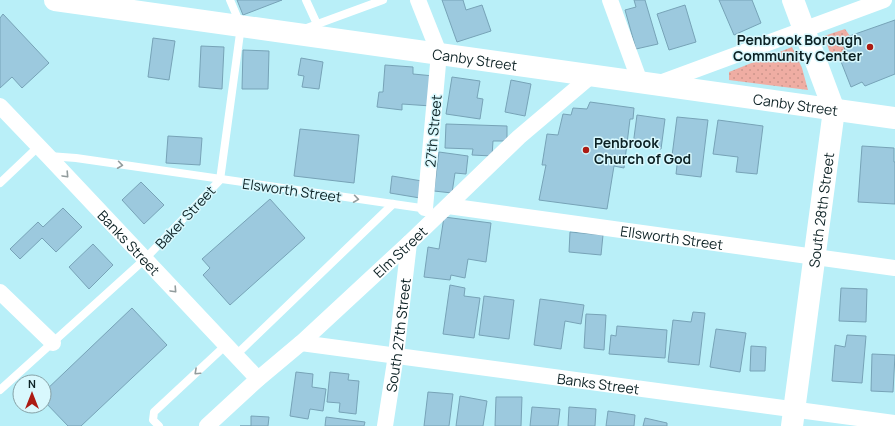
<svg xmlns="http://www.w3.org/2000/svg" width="895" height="426" viewBox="0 0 895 426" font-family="Manrope,sans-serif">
  <defs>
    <pattern id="grass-dots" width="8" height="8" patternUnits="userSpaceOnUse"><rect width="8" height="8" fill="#efada3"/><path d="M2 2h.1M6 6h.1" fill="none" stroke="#cc958c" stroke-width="1.8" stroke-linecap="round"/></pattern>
  </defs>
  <rect width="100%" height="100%" fill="#b9eff8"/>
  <g fill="url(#grass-dots)">
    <path d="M845 29 850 36 841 39 847 55 840 59 833 61 824 36Z"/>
    <path d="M792 47 802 68 808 90 729 80V72Z"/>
  </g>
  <g fill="#9cc9de" stroke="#77a3b7">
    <path d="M237 0H282L243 15Z"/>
    <path d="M442 0H463L466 10 482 5 491 31 457 42Z"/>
    <path d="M634 0H645L658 44 636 49 625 10 636 7Z"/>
    <path d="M719 0H752L761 23 734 35Z"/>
    <path d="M685 5 696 42 669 50 657 14Z"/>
    <path d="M3 14 49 63 22 88 12 77 0 88V18Z"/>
    <path d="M895 20V74L865 86 862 82 851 87 840 59 847 55 841 39Z"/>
    <path d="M153 38 175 41 169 80 148 77Z"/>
    <path d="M201 46 224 47 222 89 199 87Z"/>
    <path d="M243 50 269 51 268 89H242Z"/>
    <path d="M301 58 323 62 319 89 302 87 304 76 298 75Z"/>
    <path d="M385 65 413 67V74L434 76 431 106 402 104V110L377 107 379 92H383Z"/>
    <path d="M452 77 480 81 477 98 483 99 480 119 446 114Z"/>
    <path d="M511 80 531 84 525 116 505 112Z"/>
    <path d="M590 102 634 108 633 119H630L624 168 614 166 607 209 539 200 546 165H542L547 134 558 135 563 114 571 115 573 108 587 109Z"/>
    <path d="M637 115 665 119 661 149 633 145Z"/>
    <path d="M677 117 708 120 701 177 676 174 678 157 672 156Z"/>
    <path d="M718 120 763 126 757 174 736 172 738 157 713 154Z"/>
    <path d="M446 124 507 126V141H493L492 156 472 155 473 149 445 148Z"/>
    <path d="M300 129 359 135 354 183 294 176Z"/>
    <path d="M168 136 202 138 200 165 166 163Z"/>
    <path d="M862 146 894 148V162H895V204L858 202Z"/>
    <path d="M439 152 468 156 466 174 455 173 452 193 434 191Z"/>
    <path d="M392 176 422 181 420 198 390 193Z"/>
    <path d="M141 182 164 205 144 224 122 200Z"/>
    <path d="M270 199 305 238 230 305 203 275 210 268 202 259Z"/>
    <path d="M63 208 82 227 56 252 42 238 20 259 10 249 38 222 43 227Z"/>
    <path d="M444 217 491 223 486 262 468 259 465 278 451 275 450 280 424 277 428 247 439 249Z"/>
    <path d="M570 232 603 235 601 255 569 252Z"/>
    <path d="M93 244 113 265 89 289 69 267Z"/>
    <path d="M450 285 465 288 464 296 480 298 474 338 443 334Z"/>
    <path d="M841 288 867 289 866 322 839 321Z"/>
    <path d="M484 296 514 300 509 339 479 335Z"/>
    <path d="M540 299 584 305 581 324 565 321 561 349 534 345Z"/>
    <path d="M132 308 167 345 81 426H68L44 401V392Z"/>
    <path d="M693 312 705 313 699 365 668 362 673 320 691 322Z"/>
    <path d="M586 314 606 315 604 350 584 348Z"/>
    <path d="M617 326 667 330 665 358 609 354 611 335 616 336Z"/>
    <path d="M716 329 746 333 740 372 710 367Z"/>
    <path d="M847 335 866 336 862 383 832 381 835 345 845 347Z"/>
    <path d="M751 346 766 347 765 371H750Z"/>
    <path d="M872 354 895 355 893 392 871 391Z"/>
    <path d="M296 372 313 374 312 387 326 389 323 411 310 409 308 419 290 416Z"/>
    <path d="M330 372 349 374 348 380 359 381 356 414 339 412 340 403 327 402Z"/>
    <path d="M428 392 453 394 449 426H424Z"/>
    <path d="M460 396 487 401 483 426H456Z"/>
    <path d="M496 397H522L521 426H495Z"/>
    <path d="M532 407 560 409 558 426H530Z"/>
    <path d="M569 407 596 409 595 426H568Z"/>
    <path d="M608 411 635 415 634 426H606Z"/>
    <path d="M251 416 269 417 268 426H240H251Z"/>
    <path d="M326 417 365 422 364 426H325Z"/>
    <path d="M645 418 667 423V426H643Z"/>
  </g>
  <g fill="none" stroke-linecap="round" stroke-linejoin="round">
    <g stroke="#fff" stroke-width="8">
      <path d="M306 0 317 24"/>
      <path d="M304 29 383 0"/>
      <path d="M49 156 76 158 428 209"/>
      <path d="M0 183 38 147"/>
      <path d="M235 356 393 204"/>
      <path d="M0 390 145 259 220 180 241 26 230 0"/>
      <path d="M159 426 153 420 154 412 226 345"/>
    </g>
    <g stroke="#fff" stroke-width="16">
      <path d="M418 0 439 53 425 208"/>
      <path d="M610 0 640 82"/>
      <path d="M657 84 884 0"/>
      <path id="s1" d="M0 106 48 156 258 379"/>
      <path id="s2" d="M448 206 895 268"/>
      <path d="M0 292 53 343"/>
      <path id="s3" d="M301 343 895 423"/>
      <path id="s4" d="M207 426 258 379 301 343 409 243 519 137 591 76"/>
      <path id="s5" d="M385 426 396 355 409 243"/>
    </g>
    <g stroke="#fff" stroke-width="22">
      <path id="s6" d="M55 0 895 118"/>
      <path id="s7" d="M792 426 834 110 793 0"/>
    </g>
  </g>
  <defs><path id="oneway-chevron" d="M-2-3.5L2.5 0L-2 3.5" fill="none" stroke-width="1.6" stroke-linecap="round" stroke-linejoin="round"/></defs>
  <g stroke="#929c9d">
    <use href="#oneway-chevron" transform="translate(120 165) rotate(8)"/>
    <use href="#oneway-chevron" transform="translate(66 175) rotate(47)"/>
    <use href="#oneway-chevron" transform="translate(356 199) rotate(8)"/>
    <use href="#oneway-chevron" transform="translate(174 290) rotate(47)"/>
    <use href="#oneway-chevron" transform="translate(197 372) rotate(137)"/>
  </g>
  <g fill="#ac1b13" stroke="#d8f8fd" stroke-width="1.5">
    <circle cx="870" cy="47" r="4"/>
    <circle cx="586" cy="150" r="4"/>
  </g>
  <g text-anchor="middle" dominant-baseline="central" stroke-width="3" stroke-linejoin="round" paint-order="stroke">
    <g font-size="14" font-weight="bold" fill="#0d2225" stroke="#d8f8fd" text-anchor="end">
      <text x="862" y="39">Penbrook Borough<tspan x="862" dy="16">Community Center</tspan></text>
      <text x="594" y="142" text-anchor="start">Penbrook<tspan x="594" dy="16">Church of God</tspan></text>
    </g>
    <g font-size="14" fill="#0d2225" stroke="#d8f8fd">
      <text stroke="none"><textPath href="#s6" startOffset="424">Canby Street</textPath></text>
      <text stroke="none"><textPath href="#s6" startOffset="748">Canby Street</textPath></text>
      <text transform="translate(433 131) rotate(-85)">27th Street</text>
      <text transform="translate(292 190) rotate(8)">Elsworth Street</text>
      <text stroke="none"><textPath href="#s7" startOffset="218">South 28th Street</textPath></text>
      <text transform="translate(185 217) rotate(-47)">Baker Street</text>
      <text stroke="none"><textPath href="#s2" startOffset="226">Ellsworth Street</textPath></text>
      <text stroke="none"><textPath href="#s1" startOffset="188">Banks Street</textPath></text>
      <text stroke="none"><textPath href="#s4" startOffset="260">Elm Street</textPath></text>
      <text stroke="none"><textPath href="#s5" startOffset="92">South 27th Street</textPath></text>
      <text stroke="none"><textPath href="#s3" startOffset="300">Banks Street</textPath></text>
    </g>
  </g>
  <g transform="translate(32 394)"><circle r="19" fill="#d8f8fd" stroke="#87a2a7"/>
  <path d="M0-3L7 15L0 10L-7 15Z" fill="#ac1b13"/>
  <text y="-6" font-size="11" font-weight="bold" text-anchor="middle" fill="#0d2225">N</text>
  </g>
</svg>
